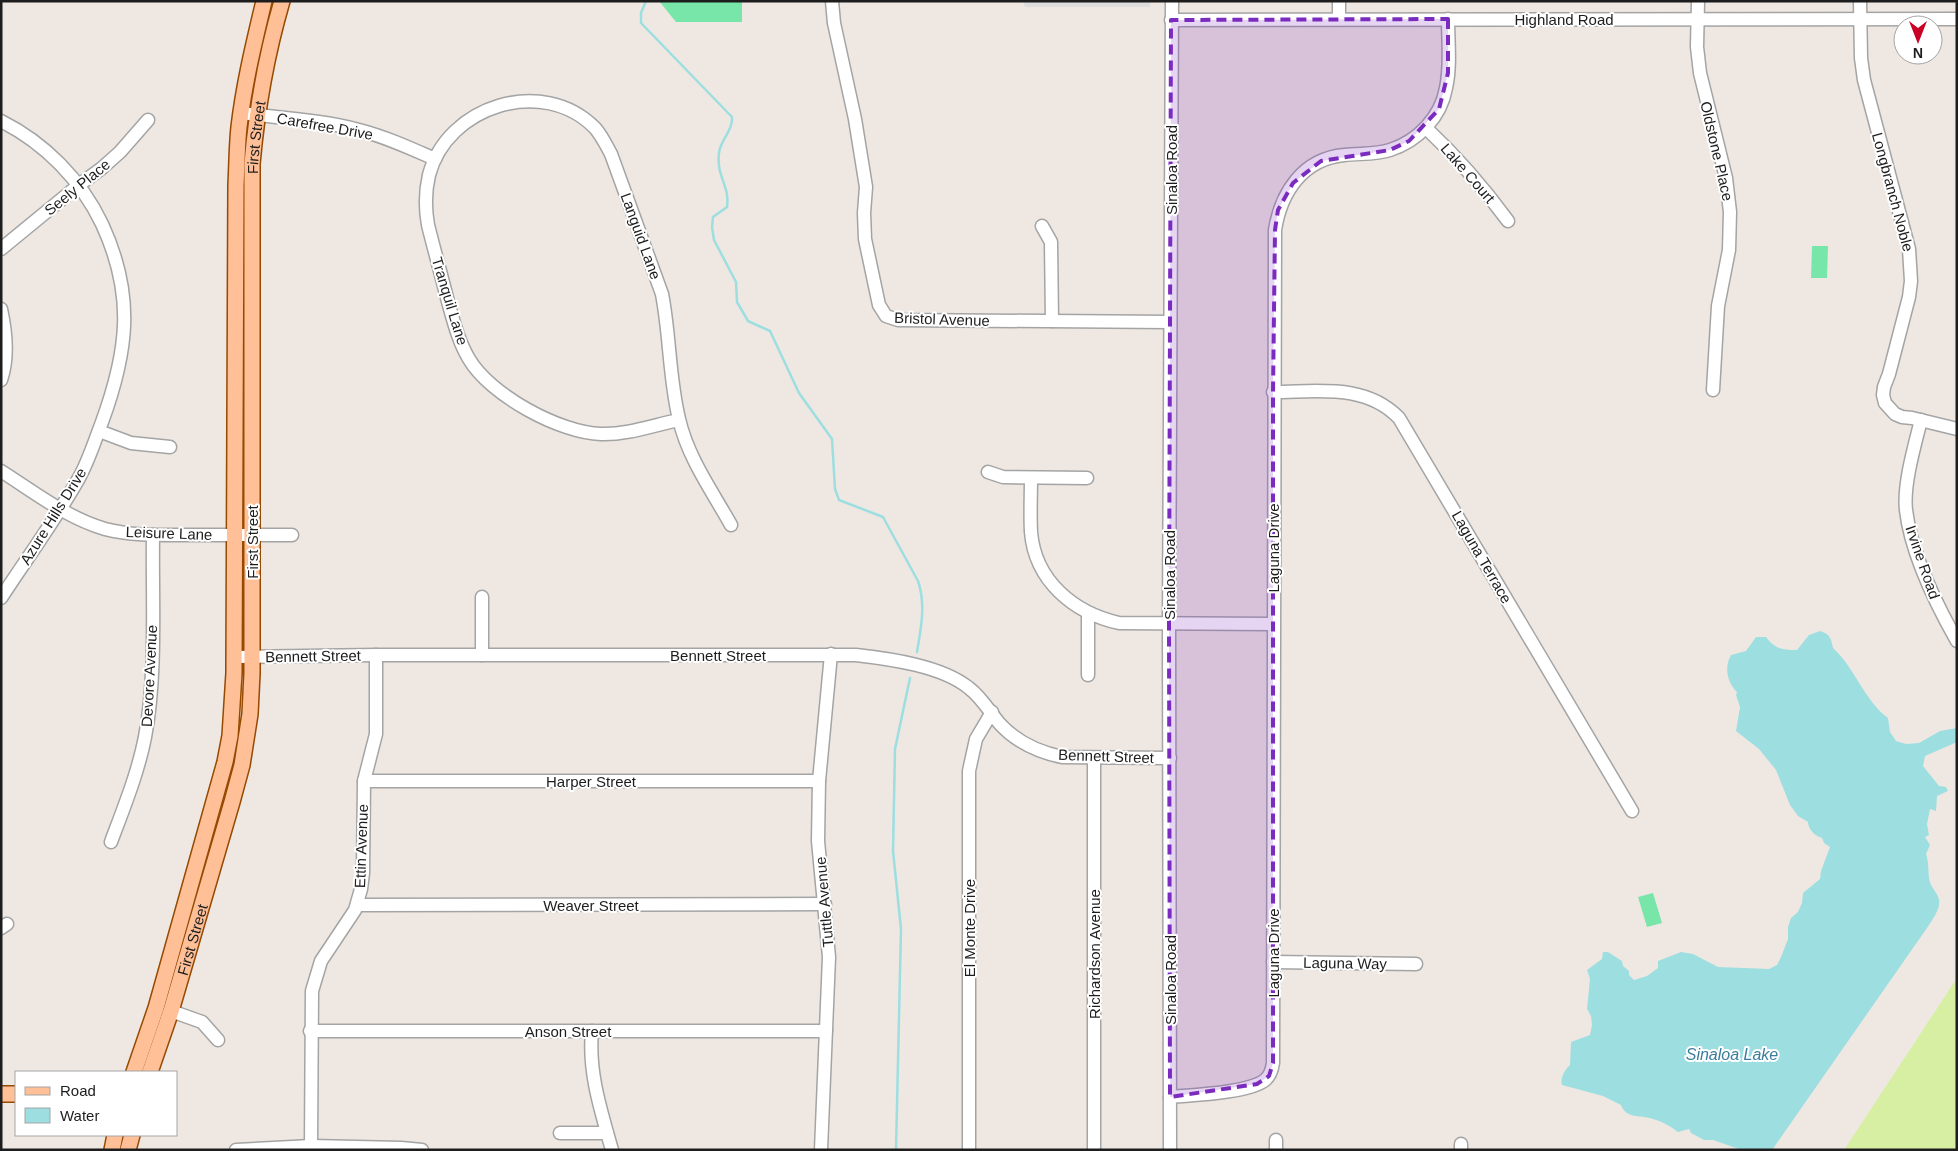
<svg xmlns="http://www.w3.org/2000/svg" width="1958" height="1151" viewBox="0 0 1958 1151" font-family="Arial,sans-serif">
  <rect width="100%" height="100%" fill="#efe8e2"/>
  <path fill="#d6efa2" d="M1957 978V1150H1844Z"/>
  <g fill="#78e6a8">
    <path d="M659 1H742V22H676Z"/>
    <path d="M1812 246H1828L1827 278H1811Z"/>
    <path d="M1653 893 1662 923 1647 927 1638 897Z"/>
  </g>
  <path fill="#ddd" d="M1023 1H1150V7H1025Z"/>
  <path fill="#9ddee1" d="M1820 631C1830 634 1831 638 1833 648 1855 668 1864 700 1888 718L1890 732 1896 741 1906 744 1919 743 1940 731 1957 728V742L1925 756 1923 766 1939 786 1946 787 1948 791 1937 796 1936 811 1930 809 1927 824 1929 835 1925 837 1930 845 1926 854C1929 863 1928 869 1929 878 1930 887 1937 892 1939 899 1941 909 1932 920 1927 928L1772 1150H1742L1713 1140H1704L1691 1133 1689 1129 1678 1132C1670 1126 1660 1120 1649 1118 1637 1115 1626 1118 1621 1105L1603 1096 1562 1085C1560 1078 1565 1069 1570 1065L1571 1042 1590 1035 1592 1025 1591 1016 1587 1009 1590 979 1587 970 1602 959 1603 952H1608L1622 961 1623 966 1629 971V975L1634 980 1647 976 1658 968V961L1681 952 1693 954 1718 967 1769 969 1777 965 1781 957 1788 939V927L1791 918 1798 912 1802 903 1803 893 1820 879 1821 871 1830 847 1824 843 1822 838C1815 836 1808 829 1808 822L1798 816 1790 805 1776 770 1759 749 1736 731 1740 707 1736 695 1737 692C1727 682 1724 667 1731 655L1746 651 1756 637H1766C1775 649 1782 650 1797 650L1809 635Z"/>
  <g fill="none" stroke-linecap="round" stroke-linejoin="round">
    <g stroke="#9ddee1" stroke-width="2.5">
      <path d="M646 1 641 13V23L732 117C733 131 720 140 719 153 716 177 730 185 727 207L713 217 712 227 714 240 736 282 737 302 748 321 770 331 799 393 832 439 835 489 839 500 883 517 918 581C926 604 921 628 917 652"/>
      <path d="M896 1150 901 929 893 851 895 749 910 678"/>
    </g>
    <defs>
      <g id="minor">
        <path d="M832 1 834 23 855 119 866 187 864 213 865 239 879 305 886 316 898 320 1170 322"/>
        <path d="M1698 1 1697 47 1700 73 1726 178 1730 212 1729 250 1718 306 1713 390"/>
        <path d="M1860 1 1861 58 1864 80 1909 249 1911 281 1909 297 1889 374 1884 387 1883 395 1885 403 1895 414 1902 417 1912 418 1957 429"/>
        <path d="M1339 19V1"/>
        <path d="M1171 20 1957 19"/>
        <path d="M241 113C280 118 321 120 359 130 386 137 410 148 435 159"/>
        <path d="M1 121C45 143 81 180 102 224 135 295 128 351 102 422 95 440 89 460 79 478 56 519 27 558 1 598"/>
        <path d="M1426 128C1457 157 1483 187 1508 221"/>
        <path d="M1042 226 1051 242 1052 321"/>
        <path d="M1 249 79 185 102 168 120 152 148 120"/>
        <path d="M1 309C6 332 9 357 1 380"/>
        <path d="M1273 392C1318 392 1365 383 1399 418L1632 811"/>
        <path d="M679 420C654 425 627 435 601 434 560 433 490 395 469 359 458 341 453 319 447 298 441 274 434 249 428 225 425 208 425 192 429 175 447 106 543 75 595 128 602 136 606 145 611 154L662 294C670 335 669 378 679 419 688 458 712 491 731 525"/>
        <path d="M1921 420C1915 444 1903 485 1906 510 1911 553 1936 604 1957 641"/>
        <path d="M99 431 131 443 170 447"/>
        <path d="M1 471C34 492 67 518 105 529 132 536 161 535 189 535 223 535 258 535 292 535"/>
        <path d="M988 472 1003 477 1087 478"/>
        <path d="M1031 478C1031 496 1030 514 1031 532 1035 581 1074 613 1119 623L1273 624"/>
        <path d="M482 597V655"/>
        <path d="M1088 614V675"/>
        <path d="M234 657 376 655H856C891 659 942 666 969 688 982 698 989 711 999 723 1016 742 1038 752 1062 757L1170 758"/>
        <path d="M1094 758V1150"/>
        <path d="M364 781H819"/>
        <path d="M111 842C124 807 138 773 145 737 157 674 152 599 153 535"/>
        <path d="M357 905 825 904"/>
        <path d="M1 928 7 924"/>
        <path d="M1273 962 1416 964"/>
        <path d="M171 1011 202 1022 218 1040"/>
        <path d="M310 1031H826"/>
        <path d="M592 1031C588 1072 601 1111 612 1150"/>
        <path d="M1170 1097C1191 1095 1249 1093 1265 1080 1270 1076 1272 1070 1273 1063L1275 230C1281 192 1303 159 1344 155 1360 153 1375 155 1390 150 1418 141 1441 117 1446 88 1451 66 1448 41 1448 19"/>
        <path d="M560 1133H607"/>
        <path d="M311 1146 312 991 321 961 355 910 361 889 363 873 364 781 376 734V655"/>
        <path d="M236 1150 311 1146 401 1148 422 1150"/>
        <path d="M821 1150 829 957 818 841 819 781 831 654"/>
        <path d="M969 1150V771L976 739 992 712"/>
        <path d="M1170 1150 1169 624 1172 1"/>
        <path d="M1276 1150V1140"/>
        <path d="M1461 1150V1144"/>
      </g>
      <g id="major">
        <path d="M134 1072 156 1008 225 762 230 736 234 673 236 185C237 166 237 146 239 127 244 84 254 43 264 1"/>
        <path id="s1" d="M150 1072 171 1011 232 802 242 765 250 714 252 673V164C257 107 266 56 282 1"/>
        <path d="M1 1094H16"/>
        <path d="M112 1150 115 1135"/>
        <path d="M128 1150 132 1135"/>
      </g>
    </defs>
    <use href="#minor" stroke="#a4a4a4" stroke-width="15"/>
    <use href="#major" stroke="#964900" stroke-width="18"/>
    <use href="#minor" stroke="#fff" stroke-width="12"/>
    <use href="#major" stroke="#ffbf97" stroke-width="15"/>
  </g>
  <path fill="#7b2cbf" fill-opacity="0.2" stroke="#7b2cbf" stroke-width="4" stroke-dasharray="10 6" stroke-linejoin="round" d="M1448 19V73L1439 109 1409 141 1390 150 1321 161 1293 183 1278 210 1275 230 1273 392V1063L1269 1076 1257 1084 1170 1097 1169 624 1171 20Z"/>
  <g text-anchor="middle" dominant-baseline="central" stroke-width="4" stroke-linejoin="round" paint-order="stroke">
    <g font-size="15" fill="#1d1d1d" stroke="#fff">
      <text x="1564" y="19">Highland Road</text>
      <text transform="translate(325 126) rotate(10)">Carefree Drive</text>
      <text stroke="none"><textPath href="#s1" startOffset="949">First Street</textPath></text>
      <text transform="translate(1717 151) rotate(77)">Oldstone Place</text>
      <text transform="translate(1171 170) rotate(-90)">Sinaloa Road</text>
      <text transform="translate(1468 173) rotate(49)">Lake Court</text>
      <text transform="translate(77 187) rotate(-39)">Seely Place</text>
      <text transform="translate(1893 192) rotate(75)">Longbranch Noble</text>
      <text transform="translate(641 236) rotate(70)">Languid Lane</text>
      <text transform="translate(450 301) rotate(73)">Tranquil Lane</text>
      <text transform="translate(942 319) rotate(2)">Bristol Avenue</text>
      <text transform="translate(53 516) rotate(-58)">Azure Hills Drive</text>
      <text transform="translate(169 533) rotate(2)">Leisure Lane</text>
      <text transform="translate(252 542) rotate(-90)">First Street</text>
      <text transform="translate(1273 548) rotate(-90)">Laguna Drive</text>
      <text transform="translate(1482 557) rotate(60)">Laguna Terrace</text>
      <text transform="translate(1923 562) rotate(71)">Irvine Road</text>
      <text transform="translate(1169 575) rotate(-90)">Sinaloa Road</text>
      <text x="718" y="655">Bennett Street</text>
      <text transform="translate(313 656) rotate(-1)">Bennett Street</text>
      <text transform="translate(149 676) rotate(-87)">Devore Avenue</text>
      <text transform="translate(1106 756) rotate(2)">Bennett Street</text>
      <text x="591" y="781">Harper Street</text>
      <text transform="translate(361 846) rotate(-88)">Ettin Avenue</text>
      <text transform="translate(824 902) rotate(-95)">Tuttle Avenue</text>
      <text x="591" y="905">Weaver Street</text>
      <text transform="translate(969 928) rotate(-90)">El Monte Drive</text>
      <text stroke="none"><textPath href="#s1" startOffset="139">First Street</textPath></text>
      <text transform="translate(1273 953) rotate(-90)">Laguna Drive</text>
      <text transform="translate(1094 954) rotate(-90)">Richardson Avenue</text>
      <text transform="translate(1345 963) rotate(1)">Laguna Way</text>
      <text transform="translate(1170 980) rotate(-90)">Sinaloa Road</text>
      <text x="568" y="1031">Anson Street</text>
    </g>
    <g font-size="16" font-style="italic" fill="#3a7d9c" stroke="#fff">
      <text x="1732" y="1054">Sinaloa Lake</text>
    </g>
  </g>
  <rect width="1958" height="1151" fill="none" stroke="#1d1d1d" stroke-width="5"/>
  <rect x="15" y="1071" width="162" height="65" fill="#ffffff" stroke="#a5a5a5"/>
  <rect x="25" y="1087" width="25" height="8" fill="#ffbf97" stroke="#a5a5a5"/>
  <text x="60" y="1096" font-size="15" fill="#1d1d1d">Road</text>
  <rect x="25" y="1108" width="25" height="15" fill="#9ddee1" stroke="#a5a5a5"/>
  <text x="60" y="1121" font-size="15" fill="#1d1d1d">Water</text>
  <g transform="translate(1918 40) rotate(180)"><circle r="24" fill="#ffffff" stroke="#a5a5a5"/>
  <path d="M0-4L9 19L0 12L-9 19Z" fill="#ca0024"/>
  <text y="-8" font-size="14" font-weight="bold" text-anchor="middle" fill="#1d1d1d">N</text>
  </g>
</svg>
